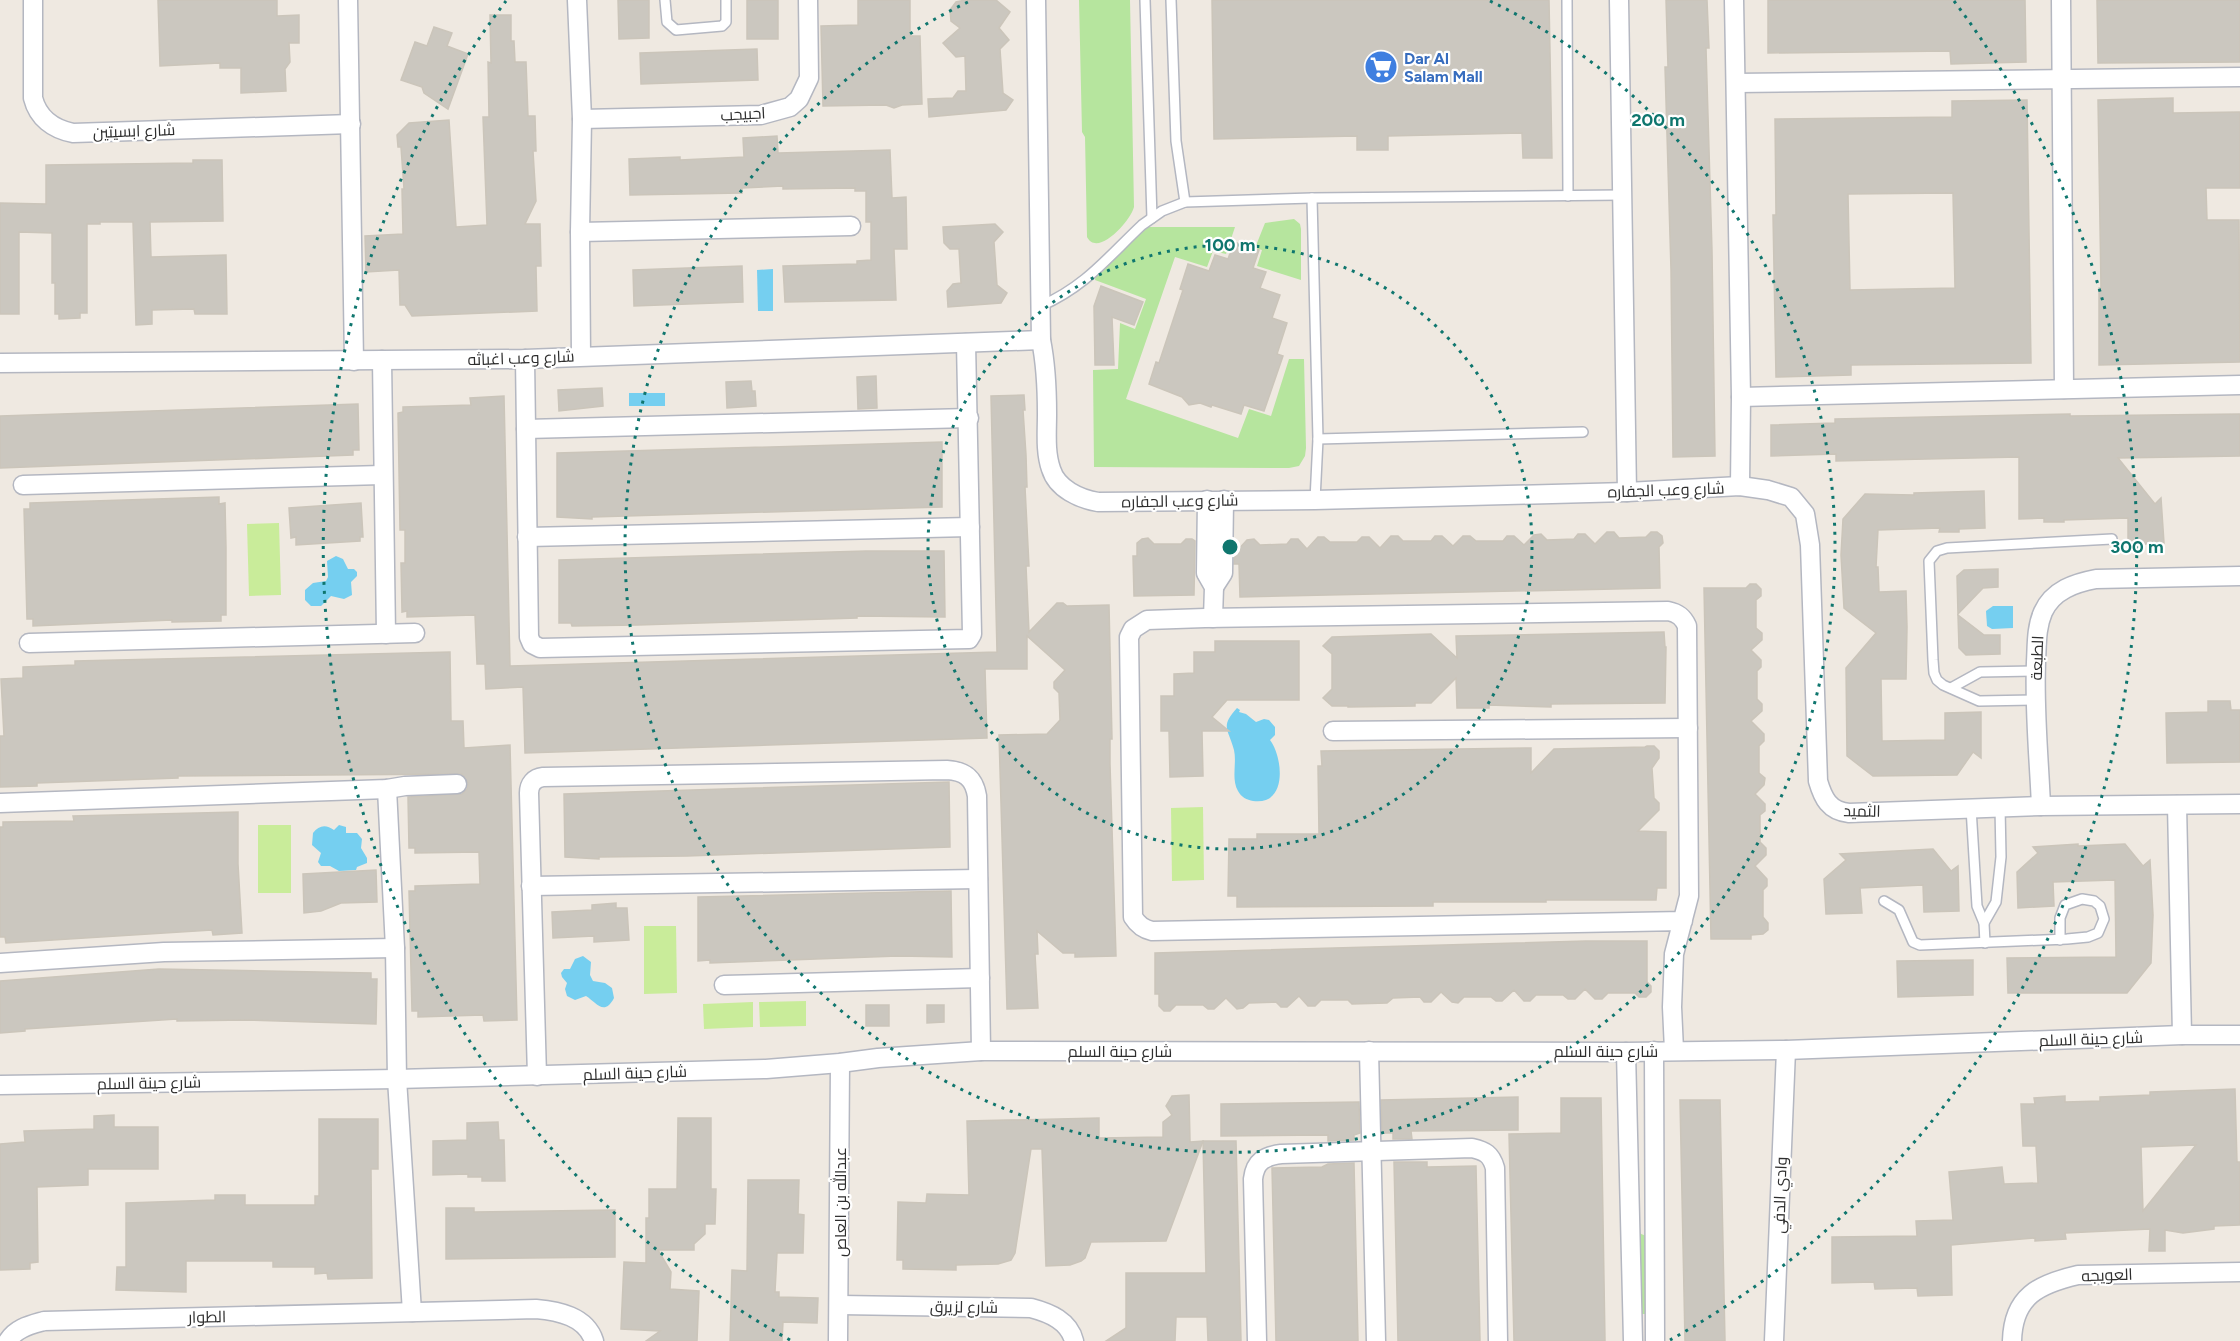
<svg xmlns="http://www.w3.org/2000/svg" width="2240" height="1341" viewBox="0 0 2240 1341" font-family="Figtree,Cairo,sans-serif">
  <rect width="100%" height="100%" fill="#efe9e1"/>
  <g fill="#b6e59e">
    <path d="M1079 0H1130L1134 207C1131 220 1098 258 1087 237L1085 137 1082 132Z"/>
    <path d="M1294 219 1300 224 1301 229V280L1257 266 1262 250 1255 248 1265 223Z"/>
    <path d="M1148 227H1235L1226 254 1213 251 1207 267 1175 257 1126 399 1238 438 1249 409 1271 416 1289 359H1304L1306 448 1305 456 1299 466 1289 468 1094 467 1093 370 1118 369 1120 323 1135 329 1146 299 1095 280 1096 274 1137 231Z"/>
    <path d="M1639 1233 1646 1236 1647 1311 1645 1314H1641Z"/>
  </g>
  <g fill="#c9ec9a">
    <path d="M279 523 281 595 249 596 247 524Z"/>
    <path d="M1203 807 1204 880 1172 881 1171 808Z"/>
    <rect x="258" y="825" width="33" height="68"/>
    <path d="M644 926H676L677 993 644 994Z"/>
    <path d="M806 1001V1026L760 1027 759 1002Z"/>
    <path d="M753 1002V1027L704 1029 703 1004Z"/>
  </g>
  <g fill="#75cff0">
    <path d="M773 269V311H758L757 270Z"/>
    <rect x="629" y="393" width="36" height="13"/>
    <path d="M336 556 343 559 348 569H354L357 572V576L351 582 352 595 344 599 331 596 321 606H311L305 600V590L313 583 326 581 328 577 327 561Z"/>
    <path d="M1993 606H2013V628L1992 629 1987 626 1986 611Z"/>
    <path d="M1237 708 1240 710 1239 712 1246 714 1256 722 1264 719 1269 720 1275 727V735L1270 740C1283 757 1288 806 1253 801 1247 800 1241 797 1238 791 1231 779 1237 763 1234 750 1228 728 1220 727 1237 708Z"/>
    <path d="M339 825 346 827V833H357L362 839 361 848 367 858V863L357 867 356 870 339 871 330 866H321L318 862 321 853 312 845 313 833C319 825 326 824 334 830Z"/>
    <path d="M583 956 591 962 590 975 593 981 605 983 612 988 614 998C604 1017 596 1002 586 996L575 1000 567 996 565 989 567 983 562 977 561 973 564 969H570L575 959Z"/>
  </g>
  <g fill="#cbc7bf" stroke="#cbc5ba" stroke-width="1.5" fill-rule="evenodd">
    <path d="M158 0H277V16L299 15V43H289L290 62 285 69 286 91 241 93V68H220V63L160 66Z"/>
    <path d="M618 0H649V38L619 39Z"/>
    <rect x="747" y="0" width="31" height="39"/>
    <path d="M858 0H910V36H920L922 104 902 105 894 108 886 105 823 106 821 26 858 25Z"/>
    <path d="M965 0H996L1010 12 999 28 1009 40 1000 49 1003 93 1013 100 1006 110 929 117 928 99 953 98 958 91H966L965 56 956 57 943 43 960 28 951 21 950 10 956 2Z"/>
    <path d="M1212 0H1549L1552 158H1523L1522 133 1388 136V150H1357V136L1214 139Z"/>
    <path d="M1666 0H1707L1709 48H1706L1712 251 1715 456 1673 457 1671 270 1665 67H1668Z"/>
    <path d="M1768 0H2025L2026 62 1951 64 1950 51 1768 53Z"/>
    <path d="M2097 0H2240V62L2098 63Z"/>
    <path d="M490 15H511V41H514L515 62H526L528 116H535L536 151H533L536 201 525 224H540L541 266H536L537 311 412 316 405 305H400L399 270 366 272 365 236 403 234 402 189H404L401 147H398L397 135 409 123 449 120 456 227 487 225 483 117H489L488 62 491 63Z"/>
    <path d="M434 27 452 33 447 46 468 54 448 109 424 93 422 87 401 80 415 42 427 46Z"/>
    <path d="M757 49 758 80 641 84 640 53Z"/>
    <path d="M2173 98V113L2240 112V188H2206L2207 220H2239L2240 362 2099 365V288H2101L2098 100Z"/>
    <path d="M2027 100 2031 363 1851 365V375L1776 377 1773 215H1776L1775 119 1952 117V101ZM1953 193 1955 288 1850 290 1848 194Z"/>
    <path d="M777 136 778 153 890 150 892 198 906 197 907 249H894L896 300 785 302 783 266 857 264V261L871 260V222H866V191H855V188L783 189V186L742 188V193L630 195 629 159 680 157V160L744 157 743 138Z"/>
    <path d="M193 160H222L223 221 150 222 151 257 226 255 227 314H195L194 309 152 310V324L136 325 133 222H100V224H87V313H80V318L59 319V314H55V283H52V233L19 232V314H0V203L46 204V165L193 163Z"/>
    <path d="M995 224 1003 232 994 242 997 285 1007 293 1001 303 948 307 947 291 953 284 961 283 959 249H950L944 243 943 227Z"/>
    <path d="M1234 242 1259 250 1253 268 1266 272 1260 288 1280 295 1272 318 1287 323 1277 354 1283 356 1264 411 1244 405 1241 414 1212 405 1211 407 1200 403 1189 405 1182 397 1149 384 1156 362 1159 363 1183 290 1180 289 1188 264 1209 271 1215 255 1228 259Z"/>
    <path d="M742 266 743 302 634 306 633 270Z"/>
    <path d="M1101 286 1143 302 1134 325 1112 317 1114 365H1095L1094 306Z"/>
    <path d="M876 376 877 408 858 409 857 377Z"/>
    <path d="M751 381 752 391H755L756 406 727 408 726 382Z"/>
    <path d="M602 388 603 406 559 411 558 390Z"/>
    <path d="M1024 395 1025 410H1023L1026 455 1027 487H1025L1029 566H1026L1029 632 1057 603H1063L1067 606 1109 605 1112 739H1110V764L1116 956 1075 957V953H1063L1037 931 1038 954H1035L1038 1008 1007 1009 999 735 1047 734 1060 720 1059 693 1054 688V682L1065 670 1027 636V669H985L987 738 525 753 523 687 486 689 485 664H477L475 615 407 617V611L402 612 401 563H405V530H400L398 413 403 412V407L471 405 470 398 504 396 510 666 997 652 991 396Z"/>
    <path d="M358 404 359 450H353V455L0 468V416Z"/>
    <path d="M2070 414V416L2240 414V456L2118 458 2155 504 2161 498 2164 543 2128 545V518L2064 520V522H2044V518L2019 519V457L1836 461V454L1771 456V425L1835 423V419Z"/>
    <path d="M942 442V507L592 517V519L557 517V453Z"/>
    <path d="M1984 491 1985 528 1959 529V532H1939L1940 528 1878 530 1876 567H1878L1879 592 1906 591 1907 627 1906 679H1881L1882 741 1945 740V713L1981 712V758L1973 752 1957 775 1873 776 1847 756 1846 668 1876 633 1844 608 1841 555 1843 519 1865 494 1914 495V493Z"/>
    <path d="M219 497V504L225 503 226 548V615H221V621L172 622V620L33 626V619H27L24 509H30V503Z"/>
    <path d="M361 503 363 537H360V541L296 545V537L291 538 289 508Z"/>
    <path d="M1607 532H1614L1619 538 1646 537 1651 532H1657L1662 536 1663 543 1659 547 1660 588 1240 597 1239 564H1234L1235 553 1247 540 1254 539 1260 545 1287 544 1291 539H1298L1307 549 1318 537H1324L1330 542H1357L1362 537H1369L1380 548 1391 536H1398L1403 541H1431L1435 536H1442L1453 546 1463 536H1470L1476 541H1503L1507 536H1514L1524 545 1534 535 1541 534 1547 540 1574 539 1578 534H1585L1595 544Z"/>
    <path d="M1148 538 1154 544H1181L1186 539H1192L1195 541 1194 595 1134 596 1133 556H1137V543L1142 539Z"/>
    <path d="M866 551H944L945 617 857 616V618L638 625 572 626 571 623H559V560Z"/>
    <path d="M1998 569V587L1983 588 1958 614 1957 576 1964 570Z"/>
    <path d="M1750 584H1756L1761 589V596L1756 600V628L1762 633V640L1751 650 1761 660V667L1757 671V699L1762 704V711L1751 721 1764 734V741L1759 746V773L1765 778 1764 785 1755 794 1765 804V811L1760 815V842L1766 848V855L1755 866 1767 879V886L1763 890V917L1768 923V930L1763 934 1751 935V939H1711L1704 588H1746Z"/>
    <path d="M1958 615 1984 635H2000V654L1966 655 1959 648Z"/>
    <path d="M1664 632 1665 647H1666L1665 703 1551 704V707L1489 705V708H1457L1456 678 1431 703H1415V706L1348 707V706H1332L1323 698 1332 689V654L1323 646 1332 637 1431 634 1457 658 1456 636Z"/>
    <path d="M1215 641H1299V700H1227L1212 717 1229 731H1202L1203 776 1170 777 1169 731H1161V696H1174V674L1194 673V652H1215Z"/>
    <path d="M450 652 451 721H463L464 748 510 745 517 1020 484 1021 483 1015 418 1017V1011H412L409 891H415V886L480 884 479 852 415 853V848H409L408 797 462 794 467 789 468 783 462 774 178 776V778L37 783V786L0 787V736H4L1 679 23 678V667L75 665V661Z"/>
    <path d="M2208 701H2230L2231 710H2240V762L2167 763 2166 713 2208 712Z"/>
    <path d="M1647 746H1654L1659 751V758L1652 768 1654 798 1659 803V810L1638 831 1666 832V888H1657L1656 900H1546V902H1433V906L1237 907V896H1228L1229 839H1257V834H1319L1318 766H1322L1321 751 1531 748V773L1554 749 1645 747Z"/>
    <path d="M949 782 950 847 687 856 599 857V859L565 857 564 794Z"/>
    <path d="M238 812V864L242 933 213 935 212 930 6 943 5 937H0V827H3V822L74 821 73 816Z"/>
    <path d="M2078 844V846L2125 844 2143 866 2150 860 2153 915 2151 963 2127 993H2008L2007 958 2116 957 2115 880 2053 882 2054 906 2018 908 2017 872 2038 853 2033 847Z"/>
    <path d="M1933 849 1951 871 1958 866 1959 911 1924 912 1923 885 1860 888 1862 913 1826 914 1824 879 1846 860 1840 854Z"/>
    <path d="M376 870 377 902 341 903 321 911 304 913 303 874Z"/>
    <path d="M951 891 952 957 898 956 710 963V960L698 961V897Z"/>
    <path d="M616 903V908H627L629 940 594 942V936L553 938 552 912 592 910V905Z"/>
    <path d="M1586 941H1647V982L1651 986V992L1646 997H1639L1635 993H1608L1602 999H1595L1585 989 1575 999H1568L1563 995H1536L1530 1001H1524L1514 990 1502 1001H1496L1491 997H1464L1458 1003 1452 1002 1441 992 1431 1002H1424L1420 997 1393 998 1387 1003 1352 1004 1348 1000H1321L1315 1006H1308L1299 996 1287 1007H1281L1276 1002 1249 1003 1243 1008 1237 1009 1226 998 1214 1009H1208L1203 1005H1176L1170 1011H1164L1159 1006V994H1155V953Z"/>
    <path d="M1973 960V995L1898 997 1897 961Z"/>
    <path d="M159 969 371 973V979H377L376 1024 247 1020 177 1021V1019L25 1029V1031L0 1033V981Z"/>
    <rect x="866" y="1005" width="23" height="21"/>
    <path d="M927 1005H944V1022L927 1023Z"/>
    <path d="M2235 1089 2237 1162H2240V1225L2214 1226V1229L2183 1233 2165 1230V1251H2149L2150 1229 2065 1233 2066 1239 2035 1241V1238L1951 1245 1952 1295 1918 1296 1917 1288 1875 1289 1874 1282 1832 1283V1237L1917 1236 1916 1221 1953 1220 1949 1172 2002 1167 2004 1184 2038 1183 2036 1146H2023L2021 1104H2035L2034 1098 2065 1096V1102L2100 1101V1097L2150 1095V1092ZM2196 1145 2143 1211 2141 1147Z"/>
    <path d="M1189 1095 1190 1142 1203 1141 1166 1241 1091 1242 1085 1258 1081 1261 1070 1265 1046 1266 1042 1149H1031L1015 1253 1011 1260 998 1264 956 1265V1270L903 1269V1260H897L898 1202 926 1203 927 1194 969 1195 967 1121 1099 1118V1138L1163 1137V1122L1172 1115 1166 1106 1172 1096Z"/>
    <path d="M1518 1097V1130L1411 1131 1412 1139H1393V1133H1382L1381 1100Z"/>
    <path d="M1561 1098H1601L1605 1341H1514L1509 1134 1561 1133Z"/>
    <path d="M1680 1100H1720L1725 1341H1685Z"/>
    <path d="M1359 1102 1360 1133 1354 1135V1140L1328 1141V1135L1221 1136V1104Z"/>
    <path d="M114 1115V1127H158V1169H88V1185L37 1187 38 1262 30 1263V1269L0 1270V1144L25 1142 24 1131 94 1129V1116Z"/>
    <path d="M678 1118H711V1189H716L715 1224H705V1234L694 1244V1250H658L671 1272 670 1289 699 1291 697 1341H646L660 1331 621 1329 624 1262 646 1263V1218H649V1189H677Z"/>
    <path d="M319 1119H378V1169H371L372 1278 328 1279 327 1273 315 1274V1267H273V1261H186V1292L116 1290 117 1267H126V1203L215 1200V1195H245V1205H315V1196H319Z"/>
    <path d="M498 1122 499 1140H504L505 1181H482V1177H468V1174L433 1175V1141L467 1140V1123Z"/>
    <path d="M1203 1141H1236L1241 1341H1208L1207 1317H1176L1175 1341H1106L1126 1328V1273H1206Z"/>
    <path d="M1394 1162H1427V1167L1476 1166 1480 1341H1398Z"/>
    <path d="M1354 1163 1358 1341H1276L1272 1168 1322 1167 1328 1164Z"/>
    <path d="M748 1180H799L798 1214 804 1215 803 1253H777L775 1292H779V1297L818 1298 817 1323 783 1322 782 1341H730L732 1270 747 1271Z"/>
    <path d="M446 1208H474V1212L615 1210V1257L446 1259Z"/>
  </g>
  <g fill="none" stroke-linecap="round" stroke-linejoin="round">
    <defs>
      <g id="lane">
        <path d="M665 0 667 22 676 30 722 26 726 22V0"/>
        <path d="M1145 0 1152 218"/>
        <path d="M1171 0 1176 141 1185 202"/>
        <path d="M1567 0 1568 196"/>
        <path d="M1312 198 1318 439 1315 500"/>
        <path d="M1041 306C1086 286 1107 258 1142 225L1162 211 1185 202 1312 198 1622 195"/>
        <path d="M1318 439 1583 432"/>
        <path d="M1951 688 1980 672 2036 671"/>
        <path d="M2036 700 1979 701 1943 685 1937 680 1934 673 1933 660 1929 561 1937 551 1947 548 2112 539"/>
        <path d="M1971 808 1977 906 1984 923 1985 943"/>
        <path d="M1884 901 1899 910 1913 942 1920 945 2067 939 2088 937 2098 933 2104 919 2100 906 2094 901 2082 899 2065 905 2060 918V940"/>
        <path d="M1984 923 1996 902 2001 857 2000 807"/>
      </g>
      <g id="street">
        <path d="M33 0V98C38 118 53 129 73 133L351 124"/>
        <path d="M348 0 354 361"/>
        <path d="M577 0 582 119 580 232 581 356"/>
        <path d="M1036 0 1041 340C1046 365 1047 389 1047 414 1047 432 1045 452 1051 469 1057 489 1080 499 1098 502L1315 500 1627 492 1740 486 1768 490 1791 497 1805 514 1810 545 1818 781C1823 798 1829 811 1849 813L2041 806 2240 804"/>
        <path d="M1619 0 1627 492"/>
        <path d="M1734 0 1741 397 1740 486"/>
        <path d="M2061 0 2064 389"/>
        <path d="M1736 83 2240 77"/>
        <path d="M582 119 761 115 790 107 799 99 809 78 808 0"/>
        <path d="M580 232 851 226"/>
        <path d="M525 359 529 637 532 644 540 648 969 639 972 634 966 343"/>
        <path d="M382 360 386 634"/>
        <path d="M0 363 525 359 1041 340"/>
        <path d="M1741 397 2240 385"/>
        <path d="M526 429 969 418"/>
        <path d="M23 485 382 475"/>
        <path d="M1207 500 1206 573 1214 587 1213 618"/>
        <path d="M527 537 970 527"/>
        <path d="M1214 587 1223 573 1224 500"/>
        <path d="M29 643 415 633"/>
        <path d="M1333 731 1688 728"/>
        <path d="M387 789 395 948 397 1079 412 1312"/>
        <path d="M0 803 387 789 405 786 457 784"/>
        <path d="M2177 805 2182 1035"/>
        <path d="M2041 806C2039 758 2034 710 2036 662 2037 645 2036 628 2043 612 2053 590 2075 583 2096 579L2240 576"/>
        <path d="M531 886 978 879"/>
        <path d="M0 963 164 952 395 948"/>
        <path d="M724 985 980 978"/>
        <path d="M1674 1050 1672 1007 1674 954 1689 896 1687 626C1683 617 1678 613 1668 611L1205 618 1147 620 1133 629 1129 637 1133 917C1138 925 1143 929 1152 931L1683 921"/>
        <path d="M1369 1051 1376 1341"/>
        <path d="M1654 1051 1655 1341"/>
        <path d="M1626 1052 1633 1341"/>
        <path d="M537 1076 529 793C529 784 534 778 543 777L947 770C965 771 974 778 977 796L981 1051"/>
        <path d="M0 1085 397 1079 766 1069 840 1063 878 1058 981 1051 1626 1052 1786 1050 2182 1035H2240"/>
        <path d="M840 1305 1031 1308C1050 1313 1069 1321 1074 1341"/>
        <path d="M8 1341C16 1328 30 1325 44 1321L536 1309C558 1311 586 1316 594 1341"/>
        <path d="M838 1341 840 1063"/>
        <path d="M1257 1341 1253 1179C1255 1161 1265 1156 1281 1154L1472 1148C1485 1151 1491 1154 1495 1168L1498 1341"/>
        <path d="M1774 1341 1786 1050"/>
        <path d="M2012 1341C2013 1296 2039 1284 2078 1275L2240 1272"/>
      </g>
    </defs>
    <use href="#lane" stroke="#b4b7c1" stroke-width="12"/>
    <use href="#street" stroke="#b4b7c1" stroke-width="21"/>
    <use href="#lane" stroke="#fff" stroke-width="9"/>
    <use href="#street" stroke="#fff" stroke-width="18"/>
  </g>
  <g fill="none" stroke="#0f766e" stroke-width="3" stroke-dasharray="3 6">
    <circle cx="1230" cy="547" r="302"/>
    <path d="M1490 1A605 605 0 1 1 970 1"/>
    <path d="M790 1340A907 907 0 0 1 506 1M1954 1A907 907 0 0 1 1670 1340"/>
  </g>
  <defs>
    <symbol id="supermarket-disc" viewBox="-11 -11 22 22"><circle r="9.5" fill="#3f7fe0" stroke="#fff"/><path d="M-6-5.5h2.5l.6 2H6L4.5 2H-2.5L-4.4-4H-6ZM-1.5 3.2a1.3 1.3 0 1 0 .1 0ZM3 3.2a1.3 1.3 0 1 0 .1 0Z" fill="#fff"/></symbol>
  </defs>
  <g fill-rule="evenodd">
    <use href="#supermarket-disc" x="1362" y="48" width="38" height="38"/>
  </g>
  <g text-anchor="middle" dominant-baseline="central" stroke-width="4.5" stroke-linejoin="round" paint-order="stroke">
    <g font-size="16" font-weight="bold" fill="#366cbe" stroke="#fff" text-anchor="start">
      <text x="1404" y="58">Dar Al<tspan x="1404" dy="18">Salam Mall</tspan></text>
    </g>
    <g font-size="16" fill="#2e2e2e" stroke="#fff">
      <text transform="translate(743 114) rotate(-3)">اجبيجب</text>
      <text transform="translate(134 131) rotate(-2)">شارع ابسيتين</text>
      <text transform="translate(521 358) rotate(-2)">شارع وعب اغباثه</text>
      <text transform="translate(1666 490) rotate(-2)">شارع وعب الجفاره</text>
      <text transform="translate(1180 501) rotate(-1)">شارع وعب الجفاره</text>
      <text transform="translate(2037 658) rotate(-88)">الطبعة</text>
      <text transform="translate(1862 811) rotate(1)">الثميد</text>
      <text transform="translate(2091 1039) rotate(-2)">شارع حينة السلم</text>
      <text x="1120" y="1051">شارع حينة السلم</text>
      <text x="1606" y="1051">شارع حينة السلم</text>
      <text transform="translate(635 1073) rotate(-2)">شارع حينة السلم</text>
      <text transform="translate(149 1083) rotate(-1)">شارع حينة السلم</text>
      <text transform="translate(1780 1195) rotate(-88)">وادي الدفي</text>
      <text transform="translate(840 1202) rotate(-90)">عبدالله بن العاص</text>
      <text transform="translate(2107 1275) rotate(-2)">العويجه</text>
      <text transform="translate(964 1307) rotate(1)">شارع لزيرق</text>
      <text transform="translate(207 1317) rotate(-1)">الطوار</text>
    </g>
  </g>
  <circle cx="1230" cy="547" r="9" fill="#0f766e" stroke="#fff" stroke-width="3"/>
  <g font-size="18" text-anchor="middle" font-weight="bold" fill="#0f766e" stroke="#fff" stroke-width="4.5" stroke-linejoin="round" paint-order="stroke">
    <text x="1658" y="126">200 m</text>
    <text x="1230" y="251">100 m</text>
    <text x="2137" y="553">300 m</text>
  </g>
</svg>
